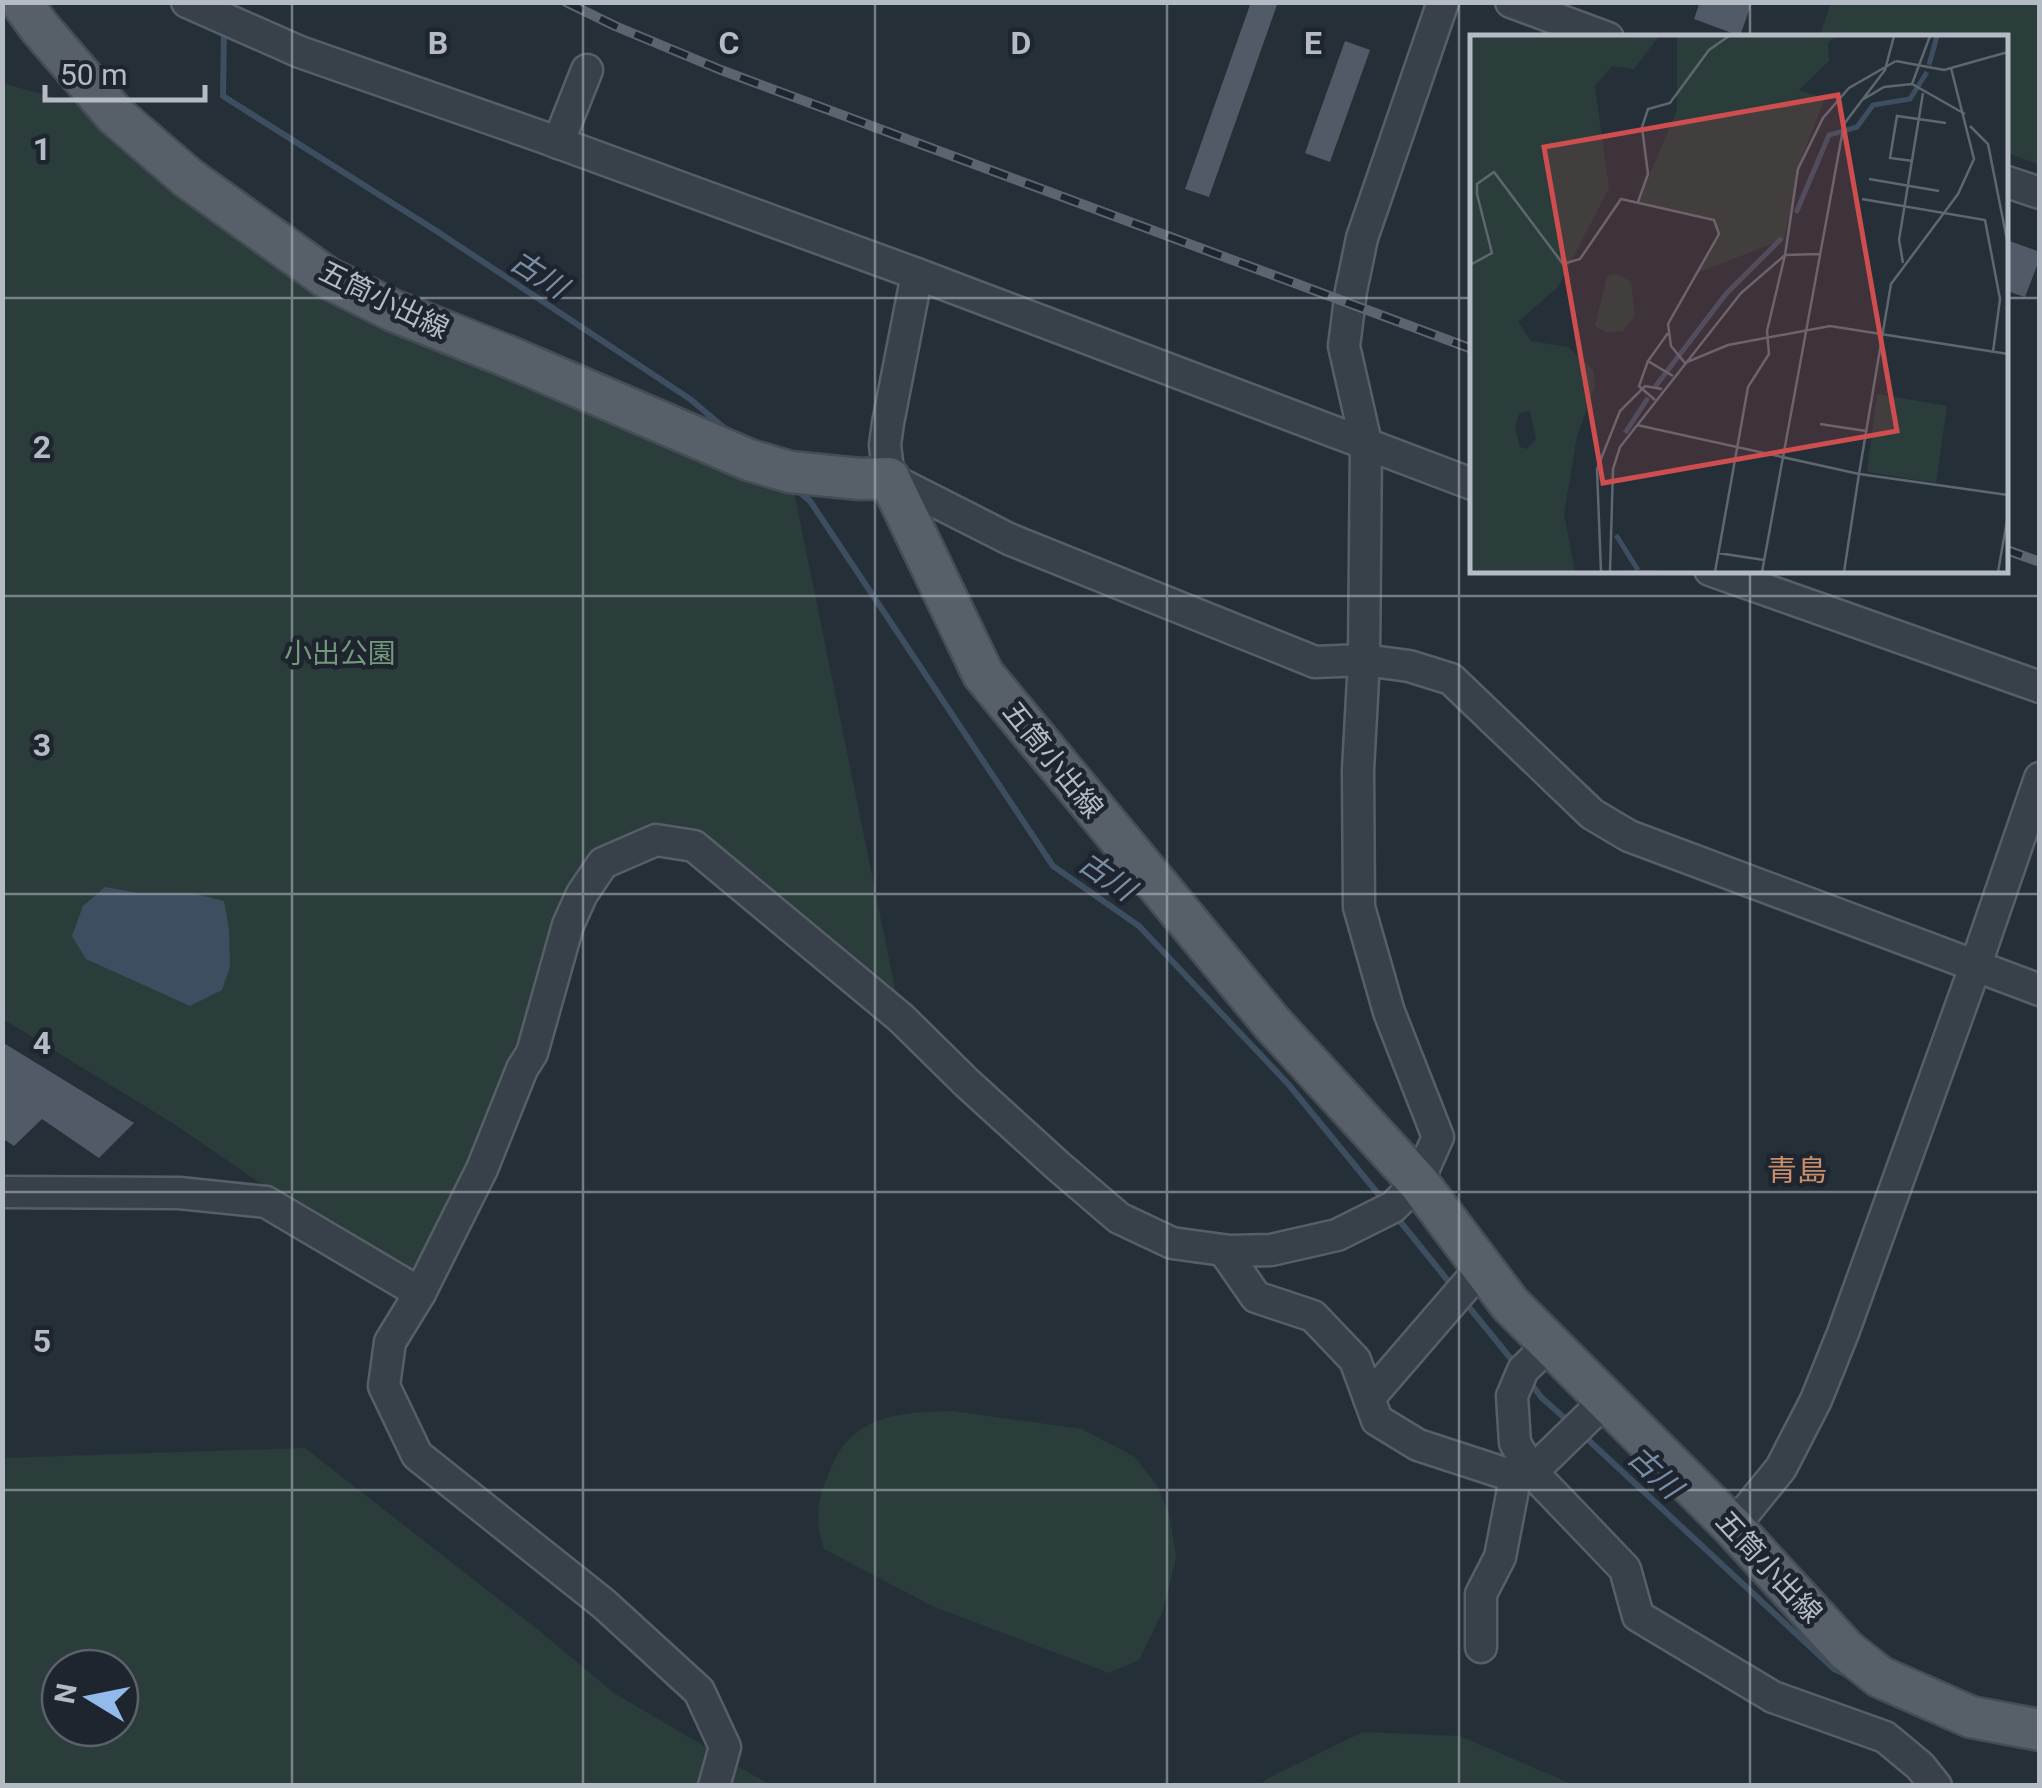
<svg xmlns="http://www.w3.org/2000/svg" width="2042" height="1788" viewBox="0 0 2042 1788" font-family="Roboto,'Noto Sans JP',sans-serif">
  <rect width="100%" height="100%" fill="#252f38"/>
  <g fill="#2a3d3b" fill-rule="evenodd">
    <path d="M1831 3H2039V165L2005 152 2004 38 1819 37Z"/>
    <path d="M2 83 115 115 279 242 790 472 901 1018 694 846 603 863 420 1293 174 1124 3 1019Z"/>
    <path d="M952 1411 1082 1429 1135 1457 1157 1486 1169 1513 1176 1557 1163 1611 1139 1660 1109 1673 932 1606 824 1549C816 1526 816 1504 826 1480 830 1471 834 1460 839 1452 863 1413 911 1412 952 1411Z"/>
    <path d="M305 1448 537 1629 614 1693 770 1785H3L2 1458ZM60 1668H120V1728H60Z"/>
    <path d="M1363 1732 1460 1736 1574 1785H1261L1266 1779Z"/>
  </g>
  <path fill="#3d4e60" d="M105 887 138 893H191L224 901 229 930 230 967 222 990 190 1006 86 959 72 936 83 906Z"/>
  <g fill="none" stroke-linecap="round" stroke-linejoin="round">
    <g stroke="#3d4e60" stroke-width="6">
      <path d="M224 29 223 96 438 232 690 399 728 431"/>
      <path d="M798 491 810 501 1053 866 1139 926 1289 1085 1384 1201"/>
      <path d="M1395 1215 1453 1287"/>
      <path d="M1464 1301 1516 1365"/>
      <path d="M1530 1382 1541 1397 1570 1423"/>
      <path d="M1583 1435 1834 1669 1847 1675"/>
    </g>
  </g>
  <g fill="#515b67">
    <path d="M1251 2H1278L1209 197 1185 189Z"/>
    <path d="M1700 2H1752L1740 36 1694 19Z"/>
    <path d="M1345 41 1370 50 1330 162 1305 153Z"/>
    <path d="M2004 239 2040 252V258L2025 297 2004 290Z"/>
    <path d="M2 1042 134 1123 99 1158 42 1119 14 1146 2 1138Z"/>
  </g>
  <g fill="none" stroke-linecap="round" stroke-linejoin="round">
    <defs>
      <g id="minor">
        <path d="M187 2 300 52 537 135 917 274 1472 484"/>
        <path d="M1511 2 1608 38"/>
        <path d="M558 143 587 70"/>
        <path d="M2004 181 2040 193"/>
        <path d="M917 274 888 423 885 445 889 478 1009 539 1315 662 1364 660 1409 666 1451 679 1592 814 1629 836 2040 990"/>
        <path d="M1710 570 2040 687"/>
        <path d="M2 1192 179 1193 266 1202 420 1293"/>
        <path d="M1224 1251 1256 1297 1313 1316 1355 1360 1369 1398 1482 1267"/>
        <path d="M1550 1344 1523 1370 1512 1396 1515 1443 1532 1472 1625 1569 1638 1616 1773 1697 1885 1737 1920 1766 1936 1786"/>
        <path d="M1369 1398 1377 1420 1418 1445 1510 1475 1532 1472 1606 1400"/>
        <path d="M1733 1527 1781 1468 1816 1400 1843 1333 1975 967 2040 778"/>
        <path d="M1481 1647V1594L1500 1557 1516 1474"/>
        <path d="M714 1786 725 1747 699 1691 604 1604 417 1455 384 1386 390 1342 420 1293 482 1169 522 1069 532 1053 568 925 582 894 603 863 656 840 694 846 901 1018 967 1083 1057 1165 1119 1218 1172 1243 1230 1251 1271 1250 1337 1235 1393 1207 1418 1182 1438 1137 1389 1012 1359 907 1358 770 1364 660 1366 443 1344 346 1351 291 1362 238 1443 2"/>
      </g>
      <path id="major" d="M21 2 40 28 115 115 188 178 326 277 394 311 514 359 749 460 790 472 860 479 889 478 983 674 1272 1023 1418 1182 1510 1304 1733 1527 1846 1650 1880 1677 1971 1717 2040 1730"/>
    </defs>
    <use href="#minor" stroke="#575e67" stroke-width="35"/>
    <use href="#major" stroke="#454c55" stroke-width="45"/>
    <use href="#minor" stroke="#384049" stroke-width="30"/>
    <use href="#major" stroke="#576069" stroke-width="40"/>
    <defs>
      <g id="rail">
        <path d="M566 2 615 26 721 70 1472 349"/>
        <path d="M2004 549 2040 562"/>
      </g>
    </defs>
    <use href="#rail" stroke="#5b656f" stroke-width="10"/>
    <use href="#rail" stroke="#1e252e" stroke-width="6" stroke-dasharray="19" stroke-linecap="butt"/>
  </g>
  <path fill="none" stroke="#b4bbc5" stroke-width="2.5" stroke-opacity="0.55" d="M292 2V1786M583 2V1786M875 2V1786M1167 2V1786M1459 2V1786M1750 2V38M2 298H1472M2004 298H2040M1750 570V1786M2 596H2040M2 894H2040M2 1192H2040M2 1490H2040"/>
  <g text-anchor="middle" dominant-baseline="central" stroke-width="9" stroke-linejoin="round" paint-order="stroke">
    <g font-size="28" fill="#b4bbc5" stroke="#1e252e">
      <text transform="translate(384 300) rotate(26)">五筒小出線</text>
      <text transform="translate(1053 760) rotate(51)">五筒小出線</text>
      <text transform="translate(1769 1567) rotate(47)">五筒小出線</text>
    </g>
    <g font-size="28" fill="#74987a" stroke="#1e252e">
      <text x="340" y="653">小出公園</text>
    </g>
    <g font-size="30" font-style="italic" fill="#788ea5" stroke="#1e252e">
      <text transform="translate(539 274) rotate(33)">古川</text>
      <text transform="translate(1107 876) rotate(35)">古川</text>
      <text transform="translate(1655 1472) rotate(43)">古川</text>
    </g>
    <g font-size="30" fill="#c78d6c" stroke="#1e252e">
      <text x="1797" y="1170">青島</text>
    </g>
  </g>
  <g transform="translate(1470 35)">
    <rect width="538" height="538" fill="#252f38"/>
    <path d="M0 1H189L164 34 142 31 125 51 139 153 88 252 48 287 61 306 98 312 123 335 125 351 107 401 94 479 105 537H0ZM60 376 66 404 57 414 50 412 45 393 49 378ZM207 1H366L358 8 359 26 329 55 355 63 332 122 314 204 227 238 249 199 244 185 168 167 207 75ZM147 239 161 247 165 280 153 296 137 298 125 291 137 241ZM407 359 477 371 466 448 397 437Z" fill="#2a3d3b" fill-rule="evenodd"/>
    <path fill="none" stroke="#3d4e60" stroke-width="5" d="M459 30 467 1M326 178 359 100 387 92 403 70 440 64 457 37M185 352 256 259 312 203M155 398 178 363M146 500 168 535"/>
    <path fill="none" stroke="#5e6770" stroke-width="2.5" d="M426 26 474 35 538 17M442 49 460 1M392 65 414 52 442 49 495 79M500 91 518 109 538 210M443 126 420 123 427 81 476 88M399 144 469 156M392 164 515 185 530 264 523 317M168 167 178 139 172 92 178 74 200 68 239 15 259 1M433 228 429 205 453 58M0 230 22 218 7 159V149L24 137 93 229 110 224 151 164 244 185 249 199 198 289 201 311 215 328 258 310 360 291 538 319M198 298 178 326 203 341M178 326 169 351 185 365M350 389 396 396M167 390 389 439 421 249 488 159 504 124 481 33M248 518 294 525M131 537 127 434 150 376 175 351 192 354M140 537 143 434 150 412 271 258 315 220 328 134 353 83 379 53 426 26M156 537H189M245 537 278 352 299 319 297 296 315 220 350 219M292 537 374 89 415 35 424 1M374 537 389 439 538 460M528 537 538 480"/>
    <path fill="#ce4d4f" fill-opacity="0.15" stroke="#ce4d4f" stroke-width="5" d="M368 60 427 396 133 448 74 112Z"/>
    <rect width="538" height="538" fill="none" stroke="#b4bbc5" stroke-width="5"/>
  </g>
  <g font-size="32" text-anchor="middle" font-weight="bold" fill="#b4bbc5" stroke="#1e252e" stroke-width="9" stroke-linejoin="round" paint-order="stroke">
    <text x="438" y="54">B</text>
    <text x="729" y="54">C</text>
    <text x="1021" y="54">D</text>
    <text x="1313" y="54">E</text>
    <text x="42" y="160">1</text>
    <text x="42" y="458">2</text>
    <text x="42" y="756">3</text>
    <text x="42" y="1054">4</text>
    <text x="42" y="1352">5</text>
  </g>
  <rect width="2042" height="1788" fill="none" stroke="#b4bbc5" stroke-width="10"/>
  <g transform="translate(90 1698) rotate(280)"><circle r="48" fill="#1e252e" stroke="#5a616a" stroke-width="2.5"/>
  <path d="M0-8L18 38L0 25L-18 38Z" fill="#92bbeb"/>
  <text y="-15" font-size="28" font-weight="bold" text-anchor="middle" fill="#b4bbc5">N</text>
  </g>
  <path d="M45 85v15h160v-15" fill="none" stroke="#b4bbc5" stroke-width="5"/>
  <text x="60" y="85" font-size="30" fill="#b4bbc5" stroke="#1e252e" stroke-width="8" paint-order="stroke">50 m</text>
</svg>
